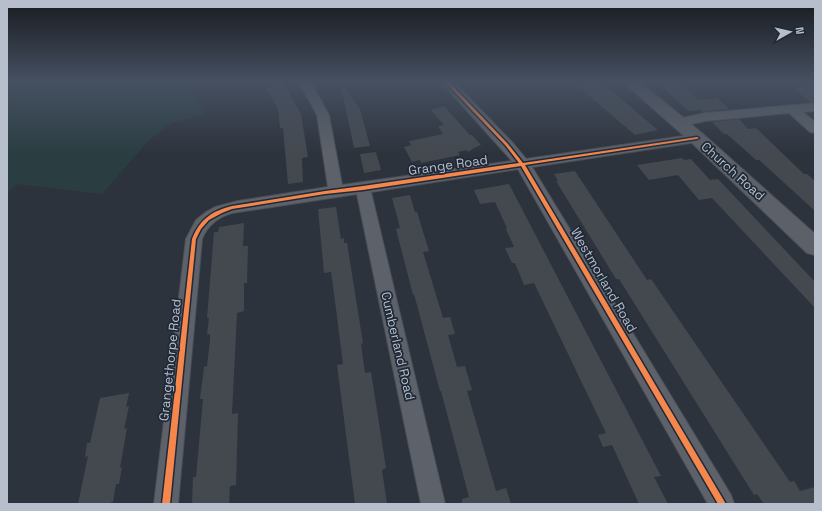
<svg xmlns="http://www.w3.org/2000/svg" width="822" height="511" viewBox="0 0 822 511" font-family="'Space Grotesk',sans-serif">
  <rect width="100%" height="100%" fill="#2d333c"/>
  <path fill="#2a3e42" d="M7 82H188L206 114 171 123 148 141 102 194 17 184 7 193Z"/>
  <g fill="#444950">
    <path d="M269 82H283L301 114 308 157 302 158 303 182 288 184 283 128H280L278 109 266 88 272 87Z"/>
    <path d="M340 82H341L360 109 370 146 354 148Z"/>
    <path d="M573 82H601L658 130 635 135Z"/>
    <path d="M658 82H680L699 100 717 98 729 109 702 112 700 110 688 111Z"/>
    <path d="M815 85V102H810L792 87Z"/>
    <path d="M444 106 470 135H472L481 145 474 148 468 152 466 150 458 152 460 155 421 163 420 160 412 162 404 147 411 145 409 141 443 134 438 126 444 125 431 110Z"/>
    <path d="M739 119 748 129 756 128 804 174H807L815 181V211L768 168 759 160H756L727 134H724L712 122Z"/>
    <path d="M376 152 381 170 364 173 360 154Z"/>
    <path d="M682 158 684 160 691 159 710 180 718 179 815 282V308L712 198 699 200 678 175 649 180 637 165Z"/>
    <path d="M575 171 647 280 651 279 790 482 794 481 800 491 815 487V504H764L757 494 754 495 619 279H616L556 181H558L554 174Z"/>
    <path d="M509 184 661 476 654 477 668 504H639L612 445 603 447 598 435 606 433 534 283 524 285 515 263H512L505 248 514 247 506 229 507 228 495 202 480 204 474 190Z"/>
    <path d="M410 195 415 212H417L429 251 423 252 443 318 450 317 455 334 448 335 457 367 465 366 472 390 467 391 496 491 506 488 511 504H462V499L469 497 441 391H440L414 294 413 295 396 229 400 228 392 198Z"/>
    <path d="M336 207 341 239 344 238V243H347L363 343 361 344 365 373 371 372 386 468 382 470 387 504H355L337 365 343 364 336 309 331 272 324 273 318 209Z"/>
    <path d="M244 223 243 246H248L247 283H244V311L237 313 232 414 238 413 236 485 230 486 229 504H192L193 477H196L203 399H200L204 367 207 366 210 340V334L207 335 209 318H207L214 232H218L219 227Z"/>
    <path d="M129 393 126 407 129 406 124 429 127 428 120 468 122 467 119 484H116L113 502 104 504H78L88 456 85 457 87 443H90L100 398Z"/>
  </g>
  <g fill="none" stroke-linecap="round" stroke-linejoin="round">
    <defs>
      <g id="minor">
        <path d="M299 82H311L329 115 342 185 512 161 441 82H454L512 142 526 159 697 134 702 135 704 138 702 141 697 142 532 167 731 495 734 504H708L518 169 371 192 445 504H421L357 194 232 213C218 217 207 226 202 239L178 504H154L186 239 196 220 206 212 215 207 238 201 328 187 317 115Z"/>
        <path d="M815 103V111L803 112 815 122V133L810 132 789 113 705 121 678 127 673 126 672 123 673 120 705 113Z"/>
      </g>
      <path id="secondary" d="M623 82H640L703 134 815 234V255L807 253 691 142Z"/>
    </defs>
    <use href="#minor" stroke="#4b4f56" stroke-width="2"/>
    <use href="#secondary" stroke="#4b4f56" stroke-width="2"/>
    <use href="#minor" fill="#5d626a" fill-rule="evenodd"/>
    <use href="#secondary" fill="#5c6068" fill-rule="evenodd"/>
    <defs>
      <path id="cycleway" d="M445 82H449L508 144 523 163 697 137 699 138 697 139 525 165 726 504H718L521 166 363 190 325 194 232 209 222 213 209 220 201 229 196 239 170 504H162L192 239C200 219 212 211 232 206L325 191 363 186 519 163 506 146Z"/>
    </defs>
    <use href="#cycleway" stroke="#202937" stroke-width="3"/>
    <use href="#cycleway" fill="#f5874c" fill-rule="evenodd"/>
  </g>
  <linearGradient id="sky" x2="0" y2="1"><stop stop-color="#191c21"/><stop offset="0.53" stop-color="#465061"/><stop offset="1" stop-color="#465061" stop-opacity="0"/></linearGradient>
  <rect width="822" height="154" fill="url(#sky)"/>
  <g text-anchor="middle" dominant-baseline="central" stroke-width="3.5" stroke-linejoin="round" paint-order="stroke">
    <g font-size="13" fill="#b8bfcc" stroke="#202937">
      <text transform="translate(448 165) rotate(-8)">Grange Road</text>
      <text transform="translate(733 171) rotate(42)">Church Road</text>
      <text transform="translate(604 280) rotate(60)">Westmorland Road</text>
      <text transform="translate(398 346) rotate(77)">Cumberland Road</text>
      <text transform="translate(170 360) rotate(-84)">Grangethorpe Road</text>
    </g>
  </g>
  <rect width="822" height="511" fill="none" stroke="#b8bfcc" stroke-width="16"/>
  <g transform="translate(790 32) rotate(82)" stroke="#202937" stroke-width="3" paint-order="stroke">
  <path d="M0-3L7 15L0 10L-7 15Z" fill="#b8bfcc"/>
  <text y="-6" font-size="11" font-weight="bold" text-anchor="middle" fill="#b8bfcc">N</text>
  </g>
</svg>
